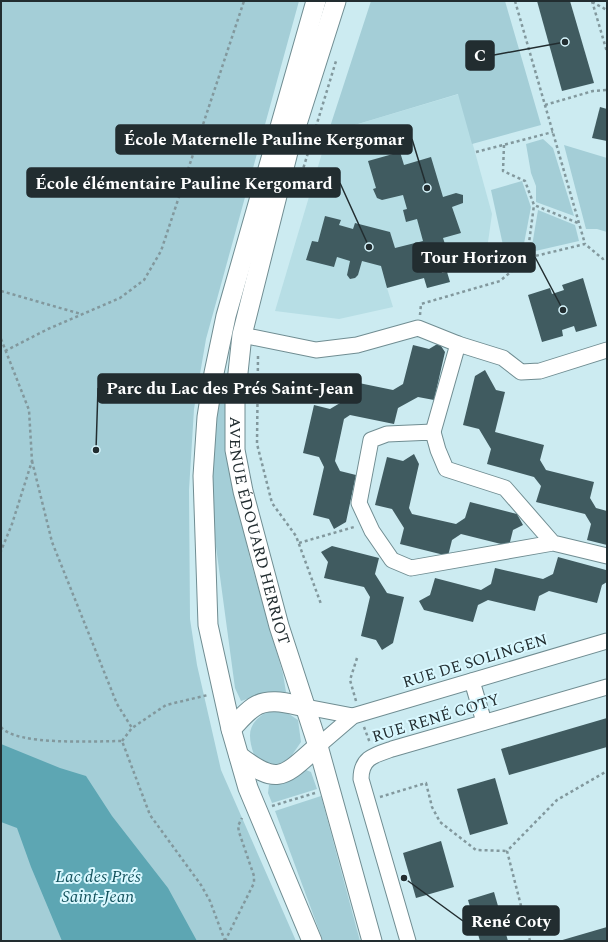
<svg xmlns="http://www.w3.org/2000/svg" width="608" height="942" viewBox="0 0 608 942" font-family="Spectral,serif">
  <rect width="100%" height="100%" fill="#ccebf1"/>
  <path fill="#b7dee5" d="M459 94 492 214 487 249 446 247 435 250 442 273 447 272 450 282 427 288 424 278 387 288 393 307 339 319 275 311 328 133Z"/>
  <g fill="#a4ced7">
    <path d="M1 1H299L206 339 194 409 189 490 190 619 197 665 221 770 296 941H1Z"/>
    <path d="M371 1H505L541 125 472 144 458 94 328 133Z"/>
    <path d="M543 139 553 148 574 216 536 202V186L531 173 526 144Z"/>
    <path d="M564 145 607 158V232L597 229H586Z"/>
    <path d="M522 181 531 207 522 254 506 259 491 190Z"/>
    <path d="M538 210 575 225 579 241 531 252Z"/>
    <path d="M223 375 231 377 229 465 250 559 283 674 286 692 263 694 241 701 235 688 214 532 210 470Z"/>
    <path d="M271 709 283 710 298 720 301 742 290 758 282 763 271 765 254 755C246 731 249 722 271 709Z"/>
    <path d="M306 770 311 772 317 789 272 803 268 793 269 785 296 777Z"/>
    <path d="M321 796 360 941H323L275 811Z"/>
  </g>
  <path fill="#5da6b3" d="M1 744 60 768 86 776 112 816 168 888 197 941H62L31 867 17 828 1 822Z"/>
  <g fill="#405b60">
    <path d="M537 1H570L594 83 562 91Z"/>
    <path d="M600 107 607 109V141L592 138Z"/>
    <path d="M400 152 404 165 431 157 443 197 456 193 463 195V203L452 207 461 233 443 238 446 247 435 250 442 273 447 272 450 282 427 288 424 278 387 288 381 266 362 261 358 275 355 278 350 279 347 275 350 261 337 257 334 267 306 260 312 241 318 242 325 216 341 220 339 225 353 229 355 223 390 232 395 248 423 241 417 219 406 222 403 210 407 209 403 195 382 200 377 198 373 189 376 188 368 161Z"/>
    <path d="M583 278 597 326 576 332 574 326 562 330 563 336 542 342 528 295 550 288 552 294 564 290 562 285Z"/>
    <path d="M439 343 445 352 434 400 418 397 398 408 394 424 350 415 344 419 335 461 340 471 356 475 346 522 334 529 329 519 313 515 324 467 319 457 303 453 314 405 330 409 350 397 354 382 393 390 403 384 413 345 429 349Z"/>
    <path d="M485 370 496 390 505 392 495 432 544 445 540 460 546 470 594 482 590 498 596 508 607 511V545L587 540 591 524 585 514 536 502 541 486 534 477 487 464 491 449 479 429 463 425 475 376Z"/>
    <path d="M414 454 419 464 409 508 412 514 456 524 465 518 470 502 517 514 523 525 513 530 509 546 461 534 452 540 448 556 400 544 404 528 392 509 375 505 387 457 403 461Z"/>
    <path d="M332 546 379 558 375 574 387 593 404 597 393 643 382 650 376 640 361 636 370 597 364 587 324 578 328 562 321 552Z"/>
    <path d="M558 557 606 570 607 582 602 585 597 603 549 591 539 596 535 611 488 600 478 605 473 622 424 610 419 601 430 595 435 578 481 590 491 584 495 568 543 579 553 574Z"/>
    <path d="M607 718V747L509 775 501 749Z"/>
    <path d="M495 778 508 824 470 835 457 789Z"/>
    <path d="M441 841 454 887 416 898 403 853Z"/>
    <path d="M494 892 508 941H480L468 900Z"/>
    <path d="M607 927V941H559Z"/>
  </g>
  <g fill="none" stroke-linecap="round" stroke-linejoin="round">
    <defs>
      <g id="minor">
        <path d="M242 335 316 350 357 345 418 328 458 344 503 358 521 372 540 371 607 350"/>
        <path d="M433 432 458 344"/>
        <path d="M553 543 505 488 446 469 438 450 433 432 387 434 371 440 359 503 372 531 392 560 411 568 553 543 607 556"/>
        <path d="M472 681 484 722"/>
        <path d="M306 707 353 716"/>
        <path d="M318 746 353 716 607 641"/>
        <path d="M408 941 361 779C361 758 374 755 392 749L607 687"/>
      </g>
      <g id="major">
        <path id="s1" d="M336 1 288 152 242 335 235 401V450L243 491 279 626 318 746 372 941"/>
        <path d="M231 729C238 722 245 713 254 707 269 697 290 704 306 707"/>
        <path d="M239 756C279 787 284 776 318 746"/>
        <path d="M312 941 248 788 231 729 208 625 203 476 207 417 214 373 226 316 316 1"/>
      </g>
    </defs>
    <use href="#minor" stroke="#708d92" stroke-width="17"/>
    <use href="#major" stroke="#708d92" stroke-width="21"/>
    <g stroke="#82989d" stroke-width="2.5" stroke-dasharray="3 3" stroke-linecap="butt">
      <path d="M515 1 585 244"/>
      <path d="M592 1 607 52"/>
      <path d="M592 2 607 10"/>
      <path d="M545 105 593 91 607 90"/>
      <path d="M504 145 503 171 525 181 534 205 578 223"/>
      <path d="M476 152 553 132"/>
      <path d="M300 179 336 61"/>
      <path d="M527 258 534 205"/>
      <path d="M1 291 81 314"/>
      <path d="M420 315 421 304 500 281 527 258 585 244 603 259 607 257"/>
      <path d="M1 339 29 410 32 461 12 524 1 551"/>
      <path d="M5 351 48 329 120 298 144 280 161 251 244 1"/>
      <path d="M258 356 257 444 272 503 296 536 321 604"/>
      <path d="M32 461 52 542 117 704 132 728"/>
      <path d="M299 543 354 527"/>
      <path d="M356 701 350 680 357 658"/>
      <path d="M1 727C16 746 96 741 122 741L150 815 201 885 210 901 225 941"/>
      <path d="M364 727 370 743"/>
      <path d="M122 741 132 728 166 705 208 695"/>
      <path d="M380 797 426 783 432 807 440 822 476 850 507 851"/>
      <path d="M272 806 315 793"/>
      <path d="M225 941 254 883V876L239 832 238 826 242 818"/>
      <path d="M530 941 507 851 557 800 607 771"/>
    </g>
    <use href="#minor" stroke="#fff" stroke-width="15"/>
    <use href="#major" stroke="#fff" stroke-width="19"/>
  </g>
  <g text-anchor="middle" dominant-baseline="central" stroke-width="4" stroke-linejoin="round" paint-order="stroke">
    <g font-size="16" fill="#222d30" stroke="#d9f8ff">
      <text stroke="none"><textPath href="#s1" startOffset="546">AVENUE ÉDOUARD HERRIOT</textPath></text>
      <text transform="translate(475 661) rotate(-17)">RUE DE SOLINGEN</text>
      <text transform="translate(436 718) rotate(-17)">RUE RENÉ COTY</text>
    </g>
    <g font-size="17" font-style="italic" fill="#13525d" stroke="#d9f8ff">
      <text x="98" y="877">Lac des Prés<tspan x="98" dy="20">Saint-Jean</tspan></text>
    </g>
  </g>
  <path fill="none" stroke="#222d30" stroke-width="1.5" d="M565 42L494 55M427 188L412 139M369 247L340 183M563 310L535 257M96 450L98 388M404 878L463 921"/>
  <g fill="#222d30" stroke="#d9f8ff" stroke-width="1.5">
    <circle cx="565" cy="42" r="4"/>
    <circle cx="427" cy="188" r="4"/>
    <circle cx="369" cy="247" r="4"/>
    <circle cx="563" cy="310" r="4"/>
    <circle cx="96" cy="450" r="4"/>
    <circle cx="404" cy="878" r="4"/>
  </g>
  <g fill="#222d30" stroke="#222d30" stroke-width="1.5">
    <rect x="466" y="41" width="28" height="29" rx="4"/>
    <rect x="116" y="125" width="296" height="29" rx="4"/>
    <rect x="27" y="168" width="313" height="29" rx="4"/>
    <rect x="413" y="243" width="122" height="29" rx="4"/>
    <rect x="98" y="374" width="263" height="29" rx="4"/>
    <rect x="463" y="906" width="96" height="29" rx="4"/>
  </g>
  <g font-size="17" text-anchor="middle" font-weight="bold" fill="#fff">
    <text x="480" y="61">C</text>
    <text x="264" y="145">École Maternelle Pauline Kergomar</text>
    <text x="184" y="189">École élémentaire Pauline Kergomard</text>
    <text x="474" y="263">Tour Horizon</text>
    <text x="230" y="394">Parc du Lac des Prés Saint-Jean</text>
    <text x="511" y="927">René Coty</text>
  </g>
  <rect width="608" height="942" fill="none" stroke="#222d30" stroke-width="4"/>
</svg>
